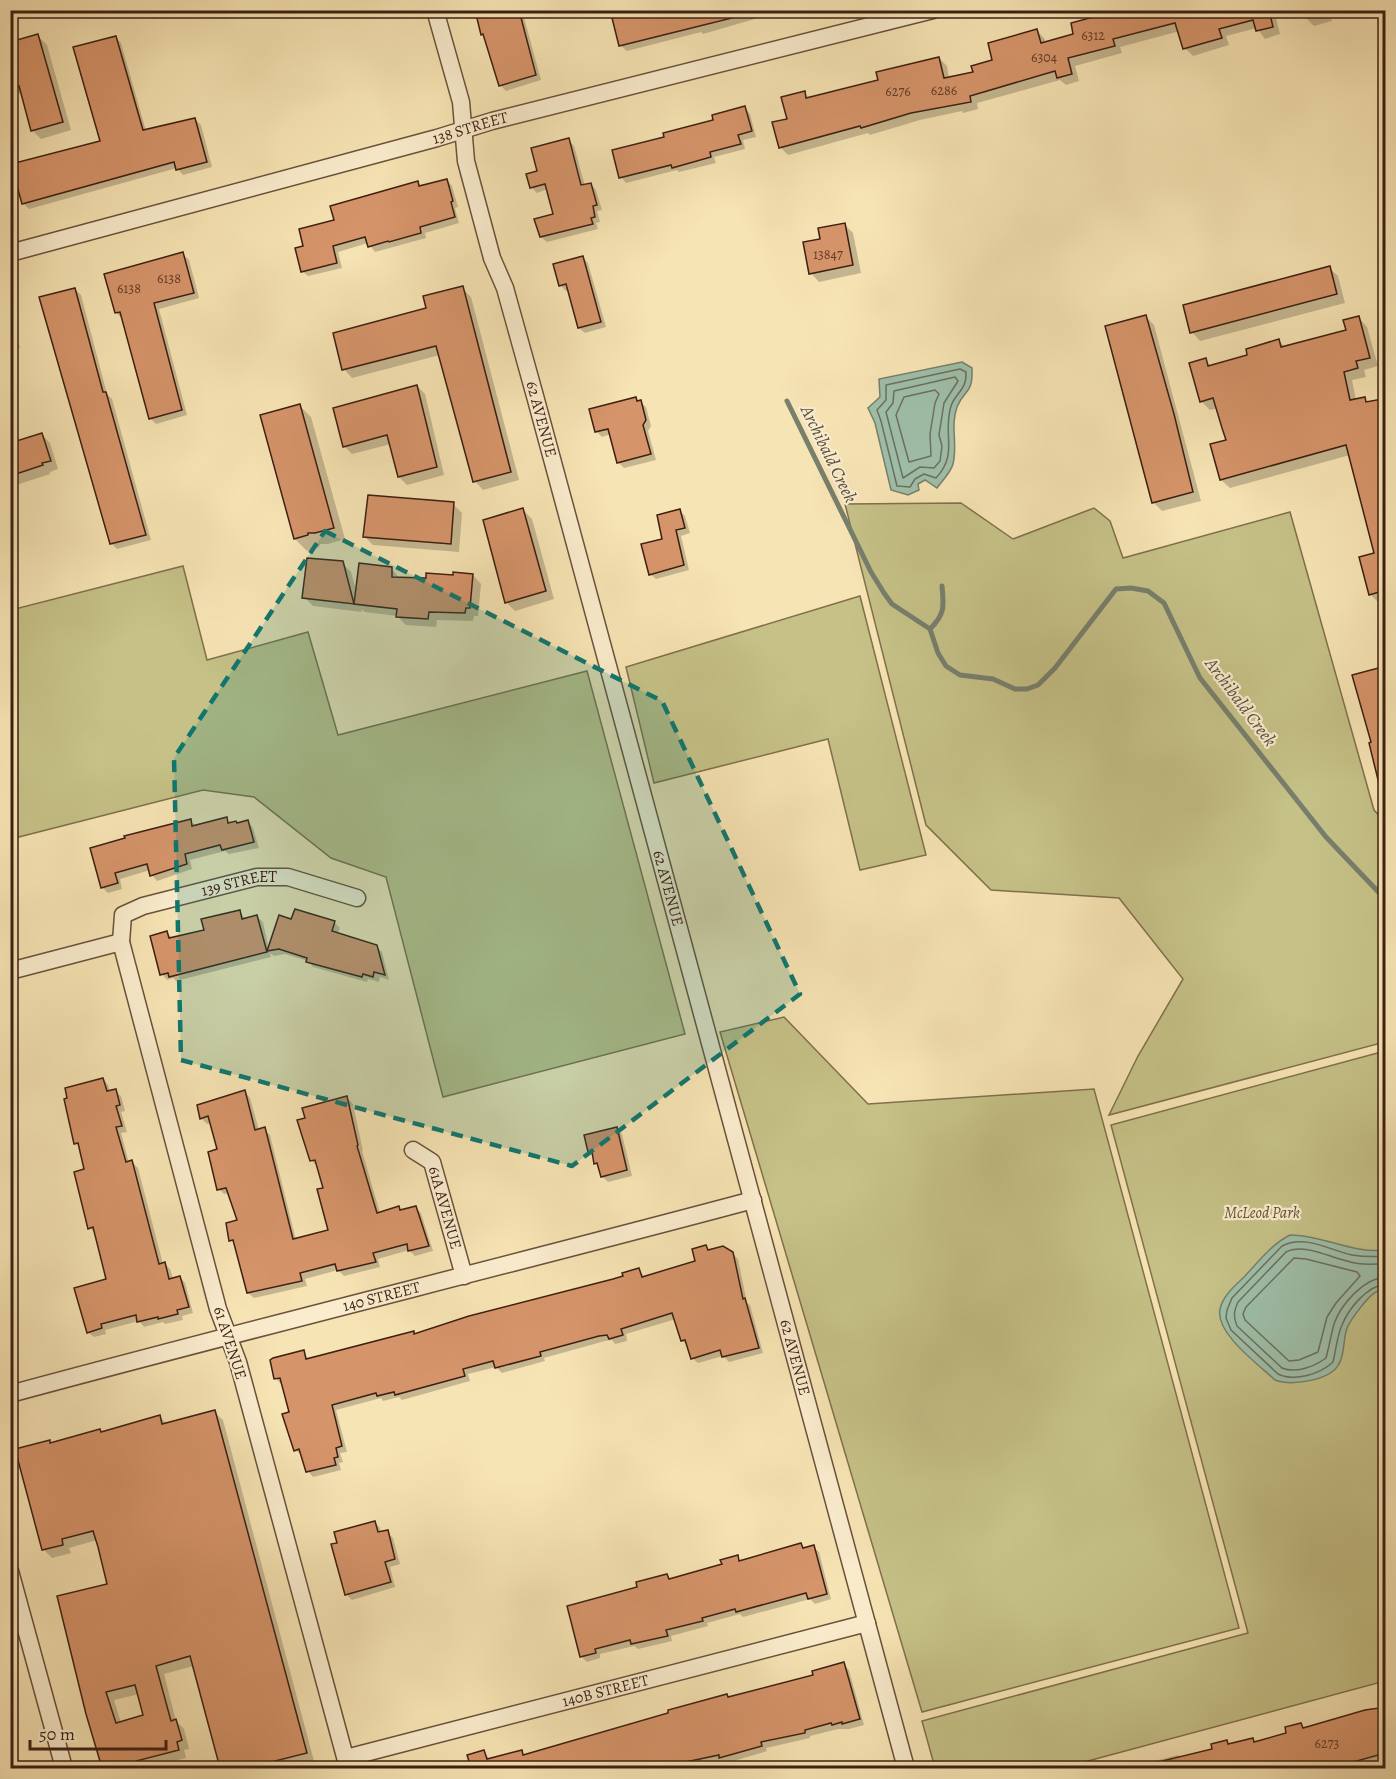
<svg xmlns="http://www.w3.org/2000/svg" width="1396" height="1779" viewBox="0 0 1396 1779" font-family="Alegreya,serif">
  <rect width="100%" height="100%" fill="#f7e4b4"/>
  <filter id="stains"><feTurbulence type="fractalNoise" baseFrequency=".00333" numOctaves="4"/><feColorMatrix values="0 0 0 0 .2 0 0 0 0 .09 0 0 0 0 .02 0 0 0 .5 -.17"/></filter>
  <radialGradient id="worn" r=".72"><stop offset=".6" stop-color="#630" stop-opacity="0"/><stop offset="1" stop-color="#630" stop-opacity=".3"/></radialGradient>
  <g fill="#c5c187" stroke="#80704d" stroke-width="1.5">
    <path d="M961 503 1013 539 1094 508 1110 521 1123 558 1290 512 1374 810 1385 822V1042L1109 1115 1138 1056 1183 979 1119 898 991 890 926 825 845 504Z"/>
    <path d="M183 566 207 660 308 632 338 735 587 671 685 1034 443 1097 386 877 331 858 254 797 203 790 11 839V610Z"/>
    <path d="M860 596 926 855 860 870 828 739 654 783 626 667Z"/>
    <path d="M784 1017 868 1104 1094 1089 1239 1628 922 1712 720 1032Z"/>
    <path d="M1385 1051V1681L1062 1768H935L922 1721 1248 1633 1111 1125Z"/>
  </g>
  <g fill="#9ebfa9" stroke="#777f6d" stroke-width="1.5">
    <path d="M962 362 972 368C973 395 965 388 957 407 950 426 958 445 953 464 951 472 942 481 937 488L925 480 918 484 919 490 908 495 891 490 875 423 868 408 880 397 879 379Z"/>
    <path d="M1290 1235C1323 1235 1352 1254 1385 1250L1386 1290C1382 1290 1379 1290 1376 1292 1368 1296 1351 1319 1347 1328 1343 1339 1345 1354 1339 1364 1330 1381 1291 1386 1275 1380 1258 1364 1215 1333 1220 1309 1223 1295 1236 1285 1245 1276 1259 1261 1272 1244 1290 1235Z"/>
  </g>
  <g fill="#0003" fill-rule="evenodd">
    <path d="M475 10H522L541 80 506 91 500 85Z"/>
    <path d="M611 10H785L703 34 701 32 627 51 620 45Z"/>
    <path d="M1125 10H1301L1276 18 1280 34 1265 39 1257 28 1226 36 1229 45 1193 56 1185 48 1180 31 1120 47 1122 53 1075 66 1079 81 1066 85 1060 80 977 103 978 109 963 113 962 111 920 120 870 135 868 133 788 155 780 147 788 120 804 93 810 99 880 81 939 58 947 66 949 78 975 73 1036 30 1044 38 1046 43 1075 35Z"/>
    <path d="M1303 10H1329L1332 21 1314 26 1306 18Z"/>
    <path d="M38 36 47 45 71 130 41 139 32 130 22 96 13 87Z"/>
    <path d="M115 37 121 43 146 131 195 119 201 125 212 167 183 175 177 168 29 209 23 203 102 142Z"/>
    <path d="M745 108 750 114 756 137 743 140 745 149 714 157 716 163 679 172 677 170 626 183 621 177 666 138 715 121Z"/>
    <path d="M568 140 574 146 585 186 591 184 596 190 602 210 597 211 600 222 596 223 598 229 547 242 541 237 555 215 548 189 537 193 531 187 539 172Z"/>
    <path d="M447 180 452 186 458 207 455 208 459 223 425 233 426 238 375 252 368 243 338 252 342 268 308 276 302 271 305 247 336 221 418 183 422 187Z"/>
    <path d="M844 224 853 233 861 273 819 282 811 273 822 240Z"/>
    <path d="M183 254 189 260 199 298 159 309 187 415 156 424 150 418 124 318H122L116 313Z"/>
    <path d="M582 257 588 263 606 327 585 333 579 328 569 290 566 291 560 285Z"/>
    <path d="M1329 268 1338 276 1345 303 1200 341 1192 332Z"/>
    <path d="M462 288 471 297 519 480 483 490 475 481 440 355 352 378 344 369 428 310Z"/>
    <path d="M75 289 81 295 107 394 112 399 151 540 117 549 112 544 70 394Z"/>
    <path d="M1145 316 1154 325 1201 501 1162 511 1153 502Z"/>
    <path d="M1359 318 1367 327 1378 366 1364 370 1366 377 1352 380 1356 400 1364 398 1369 403 1386 399V601L1379 603 1370 594 1376 554 1350 455 1230 488 1221 480 1227 441 1218 408 1210 410 1201 401 1205 360 1212 367 1249 356 1279 341 1285 347 1348 331Z"/>
    <path d="M10 324 13 327 20 348 10 351Z"/>
    <path d="M417 386 425 394 444 475 407 485 399 477 391 444 352 454 344 446Z"/>
    <path d="M636 399 646 407 651 426 648 431 656 460 624 468 618 462 611 434 602 437 596 431Z"/>
    <path d="M299 405 311 417 345 539 328 544H320L319 547 307 551 295 539 262 416Z"/>
    <path d="M41 434 50 443 58 469 50 472V474L10 487V445Z"/>
    <path d="M453 504 462 513 459 552 373 545 364 536Z"/>
    <path d="M523 510 532 519 554 599 515 611 506 602Z"/>
    <path d="M680 511 685 516 690 533 681 536 689 570 656 579 650 574 664 540Z"/>
    <path d="M342 563 351 572 357 594 391 568 400 579 427 580 473 575 481 584 478 616H474L473 621 437 620 436 627 406 625 397 616 365 612 361 609 362 612 313 606 304 597Z"/>
    <path d="M226 819 231 824 238 825 248 822 253 828 259 848 229 854 225 851 190 860 192 869 157 881 152 875 150 870 120 879 122 889 108 893 102 887 92 849 190 821 196 826Z"/>
    <path d="M239 911 246 920 257 917 263 922 269 949 292 921 334 922 340 928 337 935 376 946 382 952 389 980 380 977 379 982 368 979 367 982 313 967 308 961 285 954 274 956 270 953 271 957 176 981 173 978 167 980 162 974 167 933 173 939 206 931Z"/>
    <path d="M103 1079 108 1085 110 1092 115 1091 121 1096 125 1111 121 1112 127 1132 121 1133 129 1163 132 1162 138 1168 163 1264H165L170 1269 173 1279 180 1277 185 1283 193 1313 182 1316 183 1320 165 1324 163 1322 144 1327 139 1321 105 1330 106 1334 94 1337 88 1332 108 1280 96 1234 90 1228 86 1170 81 1149 76 1143Z"/>
    <path d="M245 1092 250 1098 259 1130 264 1129 270 1135 296 1240 330 1231 324 1189 317 1166 311 1160 347 1098 353 1104 363 1151H362L380 1213 399 1208 402 1211 416 1208 421 1213 433 1251 415 1256 409 1250 378 1259 380 1267 344 1276 338 1270 305 1279 307 1286 254 1298 248 1293 236 1245 231 1240 239 1221 229 1193 224 1194 219 1189V1150L211 1123 207 1124 201 1118Z"/>
    <path d="M616 1128 622 1134 632 1176 608 1182 602 1176 600 1167 589 1151Z"/>
    <path d="M706 1247 710 1251 732 1253 738 1259 747 1303 750 1305 763 1353 729 1362 723 1356 698 1363 692 1358 688 1346 682 1340 676 1319 626 1334 627 1341 615 1344 612 1340 605 1341 544 1358 545 1361 502 1373 496 1367 468 1374 470 1381 402 1400 399 1397 383 1401 381 1398 336 1410 347 1452 340 1453 343 1462 339 1463 341 1470 313 1477 308 1471 303 1455 295 1450 291 1413 283 1383 281 1384 275 1378 303 1352 309 1360 413 1333 415 1335 613 1280 639 1270 645 1278 696 1262Z"/>
    <path d="M214 1412 223 1420 314 1761 284 1768H221L194 1666 164 1674 176 1721 184 1729 189 1749 184 1750 186 1758 147 1768H104L88 1713 109 1585 97 1540 69 1548 71 1553 52 1558 44 1550 49 1441 52 1444 100 1431 102 1433 160 1417 167 1424ZM139 1694 145 1716 121 1723 114 1700Z"/>
    <path d="M375 1522 380 1528 381 1533 387 1532 393 1538 400 1564 390 1567 395 1587 352 1600 346 1594Z"/>
    <path d="M801 1544 805 1549 813 1547 819 1552 831 1599 815 1604 810 1599 743 1617 740 1614 707 1623 708 1626 671 1636 672 1641 638 1649 634 1646 600 1654V1658L587 1662 581 1656 639 1588 667 1576 671 1580 724 1566 737 1557 742 1562Z"/>
    <path d="M843 1664 849 1670 864 1725 849 1729H838L810 1736V1738L766 1748 767 1751 727 1763 724 1760 688 1768H464L472 1766 484 1752 490 1760 521 1752 526 1756 815 1676Z"/>
    <path d="M1386 1706V1760L1356 1768H1147L1146 1763 1178 1755 1181 1758 1214 1750 1227 1742 1230 1745 1252 1739 1256 1743 1288 1734 1301 1725 1305 1729Z"/>
  </g>
  <g fill="none" stroke-linecap="round" stroke-linejoin="round">
    <g stroke="#6d6f5e" stroke-width="1.5">
      <path d="M960 369 966 372C967 390 956 392 951 406 942 435 959 453 936 478L924 474 915 479 910 487 897 486 881 421 877 410 886 400V385Z"/>
      <path d="M955 377 958 381 944 403 939 435 942 446 940 461 934 468 920 467 903 478 886 412 893 403 894 391Z"/>
      <path d="M935 390 939 394 935 403 930 434 931 456 909 462 896 415 904 397Z"/>
      <path d="M1386 1256C1374 1257 1364 1257 1352 1255 1329 1250 1304 1234 1282 1246L1232 1298 1227 1310 1226 1318 1231 1330 1278 1374C1295 1382 1320 1374 1333 1362 1336 1350 1337 1336 1342 1325 1349 1308 1367 1286 1386 1284"/>
      <path d="M1294 1258 1306 1259 1357 1272 1360 1276 1336 1303 1327 1317 1318 1352 1299 1360 1289 1361 1245 1320 1243 1314 1246 1307Z"/>
      <path d="M1386 1263C1372 1265 1360 1265 1347 1261 1329 1257 1304 1243 1286 1252L1238 1302C1234 1311 1233 1316 1237 1326L1282 1368C1296 1374 1315 1366 1326 1358 1329 1347 1331 1335 1334 1324 1341 1304 1364 1278 1386 1277"/>
    </g>
    <g stroke="#777f6d" stroke-width="5">
      <path d="M787 401 871 572 884 593 892 604 930 629 938 653 946 666 960 675 993 679 1015 689H1027L1038 685 1055 668 1116 589 1131 588 1148 591 1164 603 1200 678 1326 837 1386 900"/>
      <path d="M930 629C945 614 944 607 942 586"/>
    </g>
  </g>
  <g fill="#d6946a" stroke="#3c1f13" stroke-width="1.5" fill-rule="evenodd">
    <path d="M475 10H519L536 75 499 86 483 34 481 35Z"/>
    <path d="M610 10H743L744 15 619 46Z"/>
    <path d="M1119 10H1269L1273 27 1256 31 1253 20 1219 29 1222 38 1183 49 1175 23 1113 39 1115 46 1068 58 1072 74 1057 78 1055 71 970 96 971 102 911 113 861 128 860 126 779 148 772 122 787 119 781 97 805 91 806 98 878 80 876 72 939 57 944 78 973 72 971 66 992 60 988 43 1037 29 1041 43 1073 34 1071 23Z"/>
    <path d="M38 34 63 122 31 131 19 86 10 88V42Z"/>
    <path d="M116 36 143 130 195 118 207 162 176 170 174 162 22 204 11 164 100 141 73 47Z"/>
    <path d="M745 106 752 131 738 135 741 144 710 152 711 157 672 168 671 165 619 178 612 150 664 137 663 133 713 120 712 115Z"/>
    <path d="M569 138 581 185 591 183 597 205 593 206 595 217 591 218 593 224 540 237 534 219 553 214 545 184 530 188 526 174 537 171 531 148Z"/>
    <path d="M447 179 453 201 451 202 455 217 420 227 421 233 389 242 388 241 368 247 365 237 333 246 337 263 301 272 295 248 303 246 299 229 334 220 330 206 418 181 419 186Z"/>
    <path d="M845 223 853 265 809 274 803 242 820 239 818 228Z"/>
    <path d="M183 252 194 293 154 303 182 410 149 419 120 312 115 313 104 274Z"/>
    <path d="M583 256 601 322 578 328 566 284 559 286 553 264Z"/>
    <path d="M1330 266 1337 294 1190 333 1183 305Z"/>
    <path d="M463 286 511 472 473 482 436 346 342 370 333 333 426 308 423 296Z"/>
    <path d="M75 288 103 392H106L146 535 110 544 39 297Z"/>
    <path d="M1146 315 1174 414 1193 492 1152 503 1105 326Z"/>
    <path d="M1359 316 1370 358 1356 361 1358 368 1344 372 1350 400 1365 397 1366 402 1382 399 1386 415V590L1369 595 1359 557 1374 553 1346 445 1220 480 1210 444 1226 440 1222 428 1213 398 1200 402 1189 363 1206 358 1208 366 1247 355 1246 349 1279 339 1281 347 1346 330 1343 320Z"/>
    <path d="M417 385 437 467 398 477 387 435 343 447 333 408Z"/>
    <path d="M636 397 637 401 641 400 646 420 643 425 651 454 617 463 608 429 595 432 589 409Z"/>
    <path d="M300 404 334 528 315 533H308V535L294 539 260 415Z"/>
    <path d="M42 433 51 461 42 463 43 465 10 476V443Z"/>
    <path d="M368 495 454 502 451 544 363 537Z"/>
    <path d="M523 508 546 591 505 603 483 520Z"/>
    <path d="M680 509 685 528 676 530 684 565 649 575 641 544 662 539 657 515Z"/>
    <path d="M307 558 343 561 354 604 302 598Z"/>
    <path d="M359 563 392 567V577L426 578V573L453 575V572L473 574 470 608H466L465 613 429 612 428 619 396 617 397 609 354 604Z"/>
    <path d="M1386 666V787L1380 788 1369 743 1371 742 1352 675Z"/>
    <path d="M227 817 228 823 236 821 237 823 248 820 254 842 222 850 220 845 185 854 187 864 150 876 147 864 115 873 118 883 101 888 90 848 125 838 124 836 191 819 192 826Z"/>
    <path d="M295 909 335 921 332 931 377 945 385 975 374 972 373 977 363 974 362 977 306 962 307 958 279 949 267 951 279 915 291 919Z"/>
    <path d="M240 910 242 919 257 915 267 952 169 977 168 973 160 975 150 936 167 931 169 938 204 930 201 919Z"/>
    <path d="M103 1078 107 1091 116 1089 120 1105 116 1106 122 1126 116 1127 126 1162 132 1160 159 1264 165 1262 169 1279 180 1276 189 1307 177 1310 178 1314 158 1319V1317L137 1322 136 1315 101 1324 102 1328 87 1333 74 1288 106 1279 93 1227 88 1229 74 1172 84 1169 78 1143 74 1144 64 1099 67 1098 65 1088Z"/>
    <path d="M245 1090 255 1130 265 1127 293 1239 328 1230 317 1189 323 1188 315 1160 310 1161 297 1120 305 1118 302 1108 347 1096 358 1145 357 1146 377 1213 399 1206 400 1210 416 1206 429 1246 408 1251 407 1244 373 1253 376 1262 337 1271 335 1264 300 1273 302 1281 247 1293 233 1240 229 1241 226 1223 237 1220 226 1188 217 1190 208 1152 217 1149 208 1116 200 1119 197 1105Z"/>
    <path d="M617 1127 627 1170 601 1177 597 1163 594 1164 592 1152H588L584 1135Z"/>
    <path d="M706 1245 708 1250 723 1246 733 1252 743 1299 745 1298 759 1348 722 1357 720 1350 691 1359 685 1340 681 1341 672 1313 621 1329 623 1335 609 1339 607 1335 599 1336 540 1352 541 1356 495 1368 493 1361 463 1369 465 1376 395 1395 394 1392 377 1396 376 1393 332 1405 342 1446 336 1448 338 1457 334 1458 336 1465 306 1472 299 1449 294 1451 282 1414 289 1412 280 1378 274 1379 270 1360 273 1358 304 1350 306 1359 414 1331V1334L469 1316 613 1279 623 1276 622 1273 639 1268 642 1277 695 1261 692 1249Z"/>
    <path d="M215 1410 307 1753 255 1766 256 1768H220L190 1656 156 1666 171 1721 176 1719 182 1740 177 1742 179 1750 136 1761V1763L130 1765V1768H102L86 1714 57 1596 107 1584 98 1547 93 1531 62 1539 63 1545 42 1550 15 1449 50 1440V1443L100 1429 101 1432 160 1415 162 1424ZM135 1685 143 1715 116 1723 106 1692Z"/>
    <path d="M375 1521 378 1532 388 1530 395 1559 385 1562 391 1582 345 1595 331 1544 337 1543 334 1532Z"/>
    <path d="M801 1543 803 1548 814 1545 827 1594 808 1599 806 1593 736 1612 735 1609 702 1618 703 1621 666 1630 668 1636 631 1644 630 1640 595 1649 596 1653 580 1657 567 1606 637 1587 636 1582 667 1574 669 1579 722 1564 720 1560 738 1555 739 1561Z"/>
    <path d="M844 1662 860 1719 842 1724V1722L832 1725 831 1723 805 1730V1733L761 1742 762 1746 719 1758V1755L657 1768H471L467 1755 484 1750 487 1759 522 1750 523 1755 668 1713V1710L727 1694 728 1697 813 1675 812 1671Z"/>
    <path d="M1386 1707V1753L1331 1768H1155L1154 1763 1212 1749 1211 1744 1227 1740 1228 1744 1253 1738 1254 1742 1286 1733 1285 1727 1301 1723 1303 1728 1365 1710Z"/>
  </g>
  <g fill="none" stroke-linecap="round" stroke-linejoin="round">
    <defs>
      <g id="street">
        <path id="s1" d="M435 10 461 102 466 161 492 258 505 288 535 396 906 1768"/>
        <path id="s2" d="M10 253 437 138 492 121 933 10"/>
        <path d="M10 971 121 942"/>
        <path id="s3" d="M413 1150 432 1162 464 1276"/>
        <path id="s4" d="M10 1394C257 1327 506 1266 753 1200"/>
        <path d="M10 1571 64 1768"/>
        <path id="s5" d="M346 1758 867 1623"/>
        <path id="s6" d="M348 1768 238 1362 218 1309 121 942 123 915 143 906 257 877H288L357 898"/>
      </g>
    </defs>
    <use href="#street" stroke="#6b503b" stroke-width="19"/>
    <use href="#street" stroke="#faedce" stroke-width="16"/>
  </g>
  <path fill="#0f766e" fill-opacity="0.2" stroke="#0f766e" stroke-width="4.5" stroke-dasharray="12 8" stroke-linejoin="round" d="M325 531 662 701 800 994 572 1166 181 1060 174 758Z"/>
  <g text-anchor="middle" dominant-baseline="central" stroke-width="4.5" stroke-linejoin="round" paint-order="stroke">
    <g font-size="14" fill="#623c29">
      <text x="1093" y="35">6312</text>
      <text x="1044" y="57">6304</text>
      <text x="944" y="90">6286</text>
      <text x="898" y="91">6276</text>
      <text x="828" y="254">13847</text>
      <text x="169" y="278">6138</text>
      <text x="129" y="288">6138</text>
      <text x="1327" y="1743">6273</text>
    </g>
    <g font-size="16" fill="#3c1f13" stroke="#faedce">
      <text stroke="none"><textPath href="#s2" startOffset="477">138 STREET</textPath></text>
      <text stroke="none"><textPath href="#s1" startOffset="424">62 AVENUE</textPath></text>
      <text stroke="none"><textPath href="#s6" startOffset="1005">139 STREET</textPath></text>
      <text stroke="none"><textPath href="#s1" startOffset="910">62 AVENUE</textPath></text>
      <text stroke="none"><textPath href="#s3" startOffset="70">61A AVENUE</textPath></text>
      <text stroke="none"><textPath href="#s4" startOffset="384">140 STREET</textPath></text>
      <text transform="translate(230 1343) rotate(72)">61 AVENUE</text>
      <text stroke="none"><textPath href="#s1" startOffset="1396">62 AVENUE</textPath></text>
      <text stroke="none"><textPath href="#s5" startOffset="268">140B STREET</textPath></text>
    </g>
    <g font-size="16" font-style="italic" fill="#655036" stroke="#faedce">
      <text x="1262" y="1213">McLeod Park</text>
    </g>
    <g font-size="18" font-style="italic" fill="#594f40" stroke="#faedce">
      <text transform="translate(829 454) rotate(64)">Archibald Creek</text>
      <text transform="translate(1241 702) rotate(53)">Archibald Creek</text>
    </g>
  </g>
  <rect width="1396" height="1779" fill="none" stroke="#f7e4b4" stroke-width="36"/>
  <rect x="12" y="12" width="1372" height="1755" fill="none" stroke="#3c1f13" stroke-width="3"/>
  <rect x="18" y="18" width="1360" height="1743" fill="none" stroke="#3c1f13" stroke-width="1.5"/>
  <path d="M30 1740v9h136v-9" fill="none" stroke="#3c1f13" stroke-width="3"/>
  <text x="39" y="1740" font-size="18" fill="#3c1f13" stroke="#faedce" stroke-width="4.5" paint-order="stroke">50 m</text>
  <rect width="100%" height="100%" filter="url(#stains)"/>
  <rect width="100%" height="100%" fill="url(#worn)"/>
</svg>
